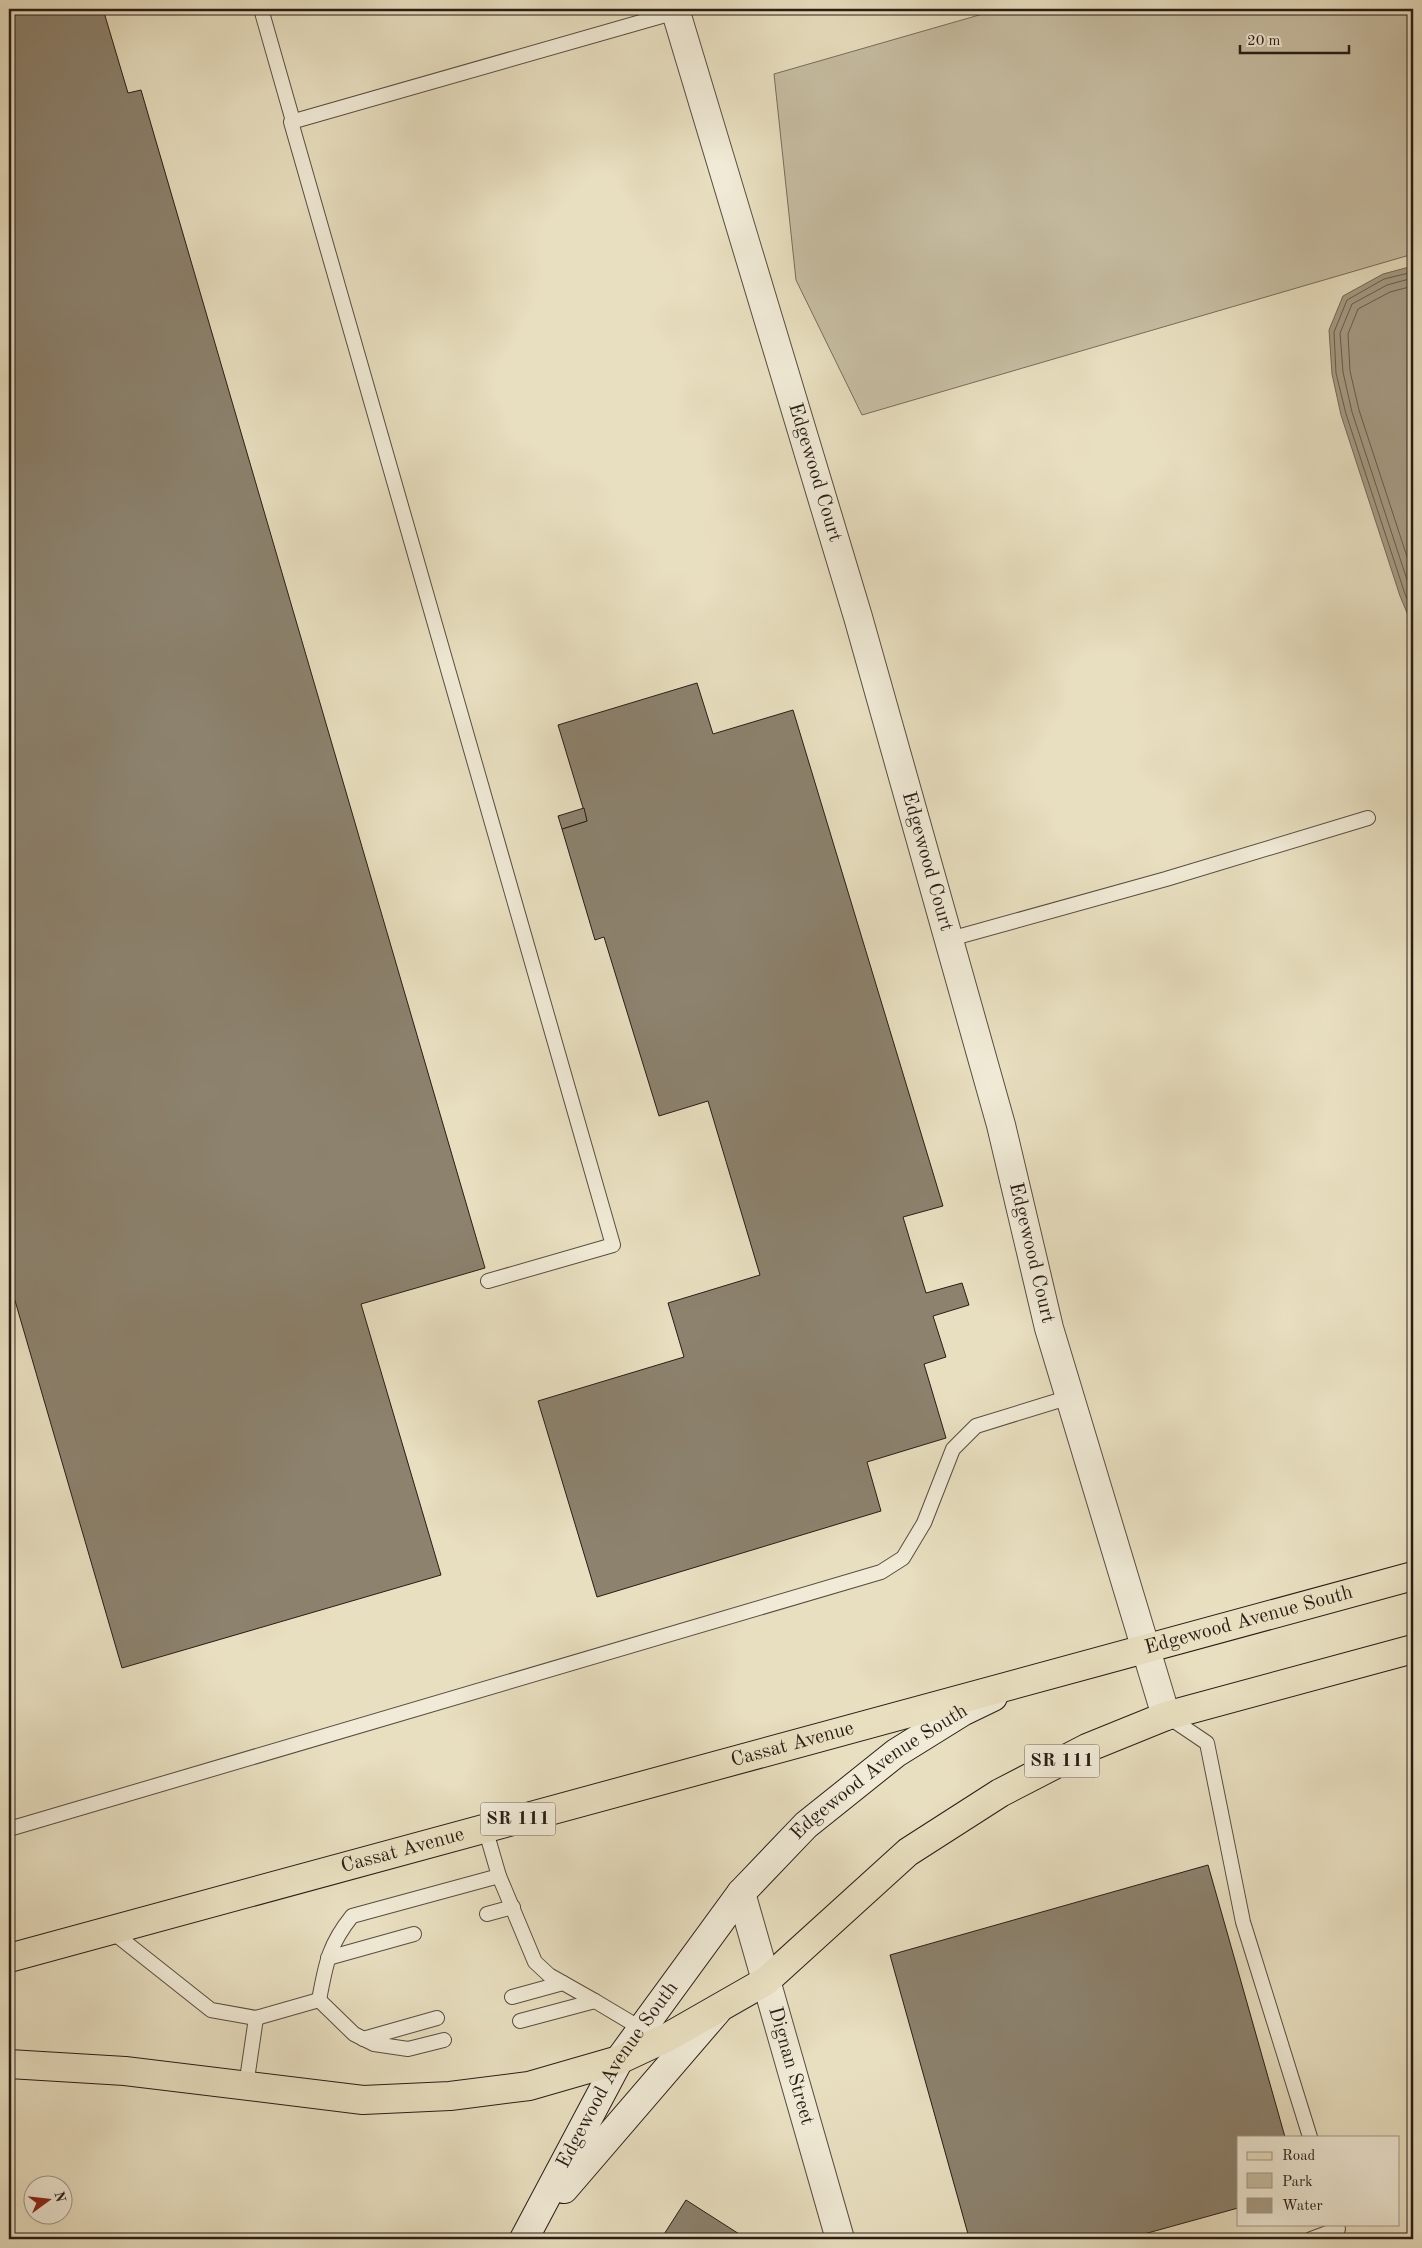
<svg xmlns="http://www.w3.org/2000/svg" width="1422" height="2248" viewBox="0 0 1422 2248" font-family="'Old Standard TT',serif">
  <rect width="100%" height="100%" fill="#e8dfc0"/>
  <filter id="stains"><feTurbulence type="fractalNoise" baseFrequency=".004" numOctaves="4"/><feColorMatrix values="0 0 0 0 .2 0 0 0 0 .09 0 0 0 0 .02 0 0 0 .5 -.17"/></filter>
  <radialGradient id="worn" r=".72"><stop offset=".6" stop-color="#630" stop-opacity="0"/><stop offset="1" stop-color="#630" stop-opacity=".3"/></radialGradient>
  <path fill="#c7bea3" stroke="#786e5c" d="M1000 9H1413V254L862 415 796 280 774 74Z"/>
  <path fill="#a79d86" stroke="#746a59" d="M1413 266V627L1400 596 1341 415 1332 374 1329 330 1343 296 1383 274Z"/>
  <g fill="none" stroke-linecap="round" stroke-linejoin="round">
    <g stroke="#685d4e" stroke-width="1">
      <path d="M1413 272 1384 279 1347 300 1334 332 1336 373 1346 414 1405 594 1413 614"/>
      <path d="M1413 278 1387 285 1352 304 1340 333 1343 372 1352 412 1413 598"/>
      <path d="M1413 286 1390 292 1358 309 1348 334 1350 371 1359 410 1413 575"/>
    </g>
  </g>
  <g fill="#8c826e" stroke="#281d16">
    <path d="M9 9H103L128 93 141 90 485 1268 361 1304 441 1575 122 1668 9 1280Z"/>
    <path d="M697 683 713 734 793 710 943 1206 903 1217 926 1293 962 1283 969 1305 933 1316 946 1357 924 1364 946 1438 867 1462 881 1511 597 1597 538 1401 684 1357 668 1303 760 1275 708 1101 659 1116 604 937 595 940 562 829 587 821 558 725Z"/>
    <path d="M584 808 587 821 562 829 558 816Z"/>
    <path d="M1208 1865 1285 2137H1238V2208L1126 2239H949L968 2234 890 1955Z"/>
    <path d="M686 2200 747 2239H661Z"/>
  </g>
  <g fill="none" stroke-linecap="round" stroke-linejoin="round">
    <defs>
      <g id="lane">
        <path d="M261 9 293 121"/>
        <path d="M950 939 1166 879 1368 818"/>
        <path d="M488 1281 613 1245 291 122 676 12"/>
        <path d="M1167 1716 1207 1743 1243 1922 1310 2137"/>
        <path d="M9 1829 881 1572 903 1558 924 1523 953 1449 976 1426 1070 1397"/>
        <path d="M499 1876 535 1962 549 1975 595 2001"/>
        <path d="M487 1914 513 1907"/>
        <path d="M110 1930 211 2010 256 2018 319 2000 354 2034 374 2044 408 2049 444 2040"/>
        <path d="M328 1958 414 1934"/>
        <path d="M512 1997 563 1983"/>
        <path d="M319 2000C326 1964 328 1946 352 1916L499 1876 485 1828"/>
        <path d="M520 2021 595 2001 642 2029"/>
        <path d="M363 2039 437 2018"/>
        <path d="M246 2086 256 2018"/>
        <path d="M1311 2239 1338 2229"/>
      </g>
      <g id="street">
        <path id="s1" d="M675 9 858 617 1001 1125 1049 1328 1166 1716"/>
        <path id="s2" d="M741 1893 840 2239"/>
      </g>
      <g id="secondary">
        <path d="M564 2189 717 2011"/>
        <path id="s3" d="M524 2239 619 2060 741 1893 806 1825 896 1753 962 1712 993 1697"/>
      </g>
      <g id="primary">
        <path id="s4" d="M9 1958 1413 1576"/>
        <path d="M9 2064 125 2071 363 2100 450 2096 529 2086 619 2060 668 2037 766 1981 908 1852 1000 1793 1087 1748 1166 1716 1413 1649"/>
      </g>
    </defs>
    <use href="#lane" stroke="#584e40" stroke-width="16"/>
    <use href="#street" stroke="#584e40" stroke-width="30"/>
    <use href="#secondary" stroke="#281d16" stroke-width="30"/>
    <use href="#primary" stroke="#281d16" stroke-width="30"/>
    <use href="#lane" stroke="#f0ead6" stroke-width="14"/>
    <use href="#street" stroke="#f0ead6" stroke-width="28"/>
    <use href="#secondary" stroke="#f0ead6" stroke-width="28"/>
    <use href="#primary" stroke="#e8dfc0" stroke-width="28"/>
  </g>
  <g text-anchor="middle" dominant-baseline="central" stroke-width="4" stroke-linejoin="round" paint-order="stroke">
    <g fill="#f0ead6" stroke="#645a50" stroke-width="1">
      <rect x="1024.5" y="1744.5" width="75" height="33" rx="4"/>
      <rect x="480.5" y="1802.5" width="75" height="33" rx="4"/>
    </g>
    <g font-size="19" font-weight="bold" fill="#281d16">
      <text x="1062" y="1761">SR 111</text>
      <text x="518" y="1819">SR 111</text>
    </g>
    <g font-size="20" fill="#281d16" stroke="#f0ead6">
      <text stroke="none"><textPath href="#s1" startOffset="484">Edgewood Court</textPath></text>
      <text stroke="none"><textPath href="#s1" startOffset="889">Edgewood Court</textPath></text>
      <text stroke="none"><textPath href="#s1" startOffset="1294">Edgewood Court</textPath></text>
      <text stroke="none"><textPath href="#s4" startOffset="1285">Edgewood Avenue South</textPath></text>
      <text stroke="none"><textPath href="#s4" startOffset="812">Cassat Avenue</textPath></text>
      <text stroke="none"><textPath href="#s3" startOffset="594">Edgewood Avenue South</textPath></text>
      <text stroke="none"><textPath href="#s4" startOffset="408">Cassat Avenue</textPath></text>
      <text stroke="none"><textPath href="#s2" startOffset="180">Dignan Street</textPath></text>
      <text stroke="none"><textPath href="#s3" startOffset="189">Edgewood Avenue South</textPath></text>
    </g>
  </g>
  <rect width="1422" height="2248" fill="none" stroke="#e8dfc0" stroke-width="30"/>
  <rect x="10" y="10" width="1402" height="2228" fill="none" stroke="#281d16" stroke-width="2.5"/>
  <rect x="15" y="15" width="1392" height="2218" fill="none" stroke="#281d16"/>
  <rect x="1237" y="2136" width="162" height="90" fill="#f0ead6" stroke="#a09889"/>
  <rect x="1247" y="2152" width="25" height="8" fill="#e8dfc0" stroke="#a09889"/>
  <text x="1282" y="2160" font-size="15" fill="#281d16">Road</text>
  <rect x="1247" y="2173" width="25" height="15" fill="#c7bea3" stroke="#a09889"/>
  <text x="1282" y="2186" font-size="15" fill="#281d16">Park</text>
  <rect x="1247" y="2198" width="25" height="15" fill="#a79d86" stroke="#a09889"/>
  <text x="1282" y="2210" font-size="15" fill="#281d16">Water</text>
  <g transform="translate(48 2200) rotate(75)"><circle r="24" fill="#f0ead6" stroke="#a09889"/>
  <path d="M0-4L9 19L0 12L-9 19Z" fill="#8f2418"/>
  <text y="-8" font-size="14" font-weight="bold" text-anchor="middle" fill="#281d16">N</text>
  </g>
  <path d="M1240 45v8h109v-8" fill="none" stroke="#281d16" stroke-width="2.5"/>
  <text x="1247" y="45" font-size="15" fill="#281d16" stroke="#f0ead6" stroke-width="4" paint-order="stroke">20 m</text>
  <rect width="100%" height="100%" filter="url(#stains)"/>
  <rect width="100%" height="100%" fill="url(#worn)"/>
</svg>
